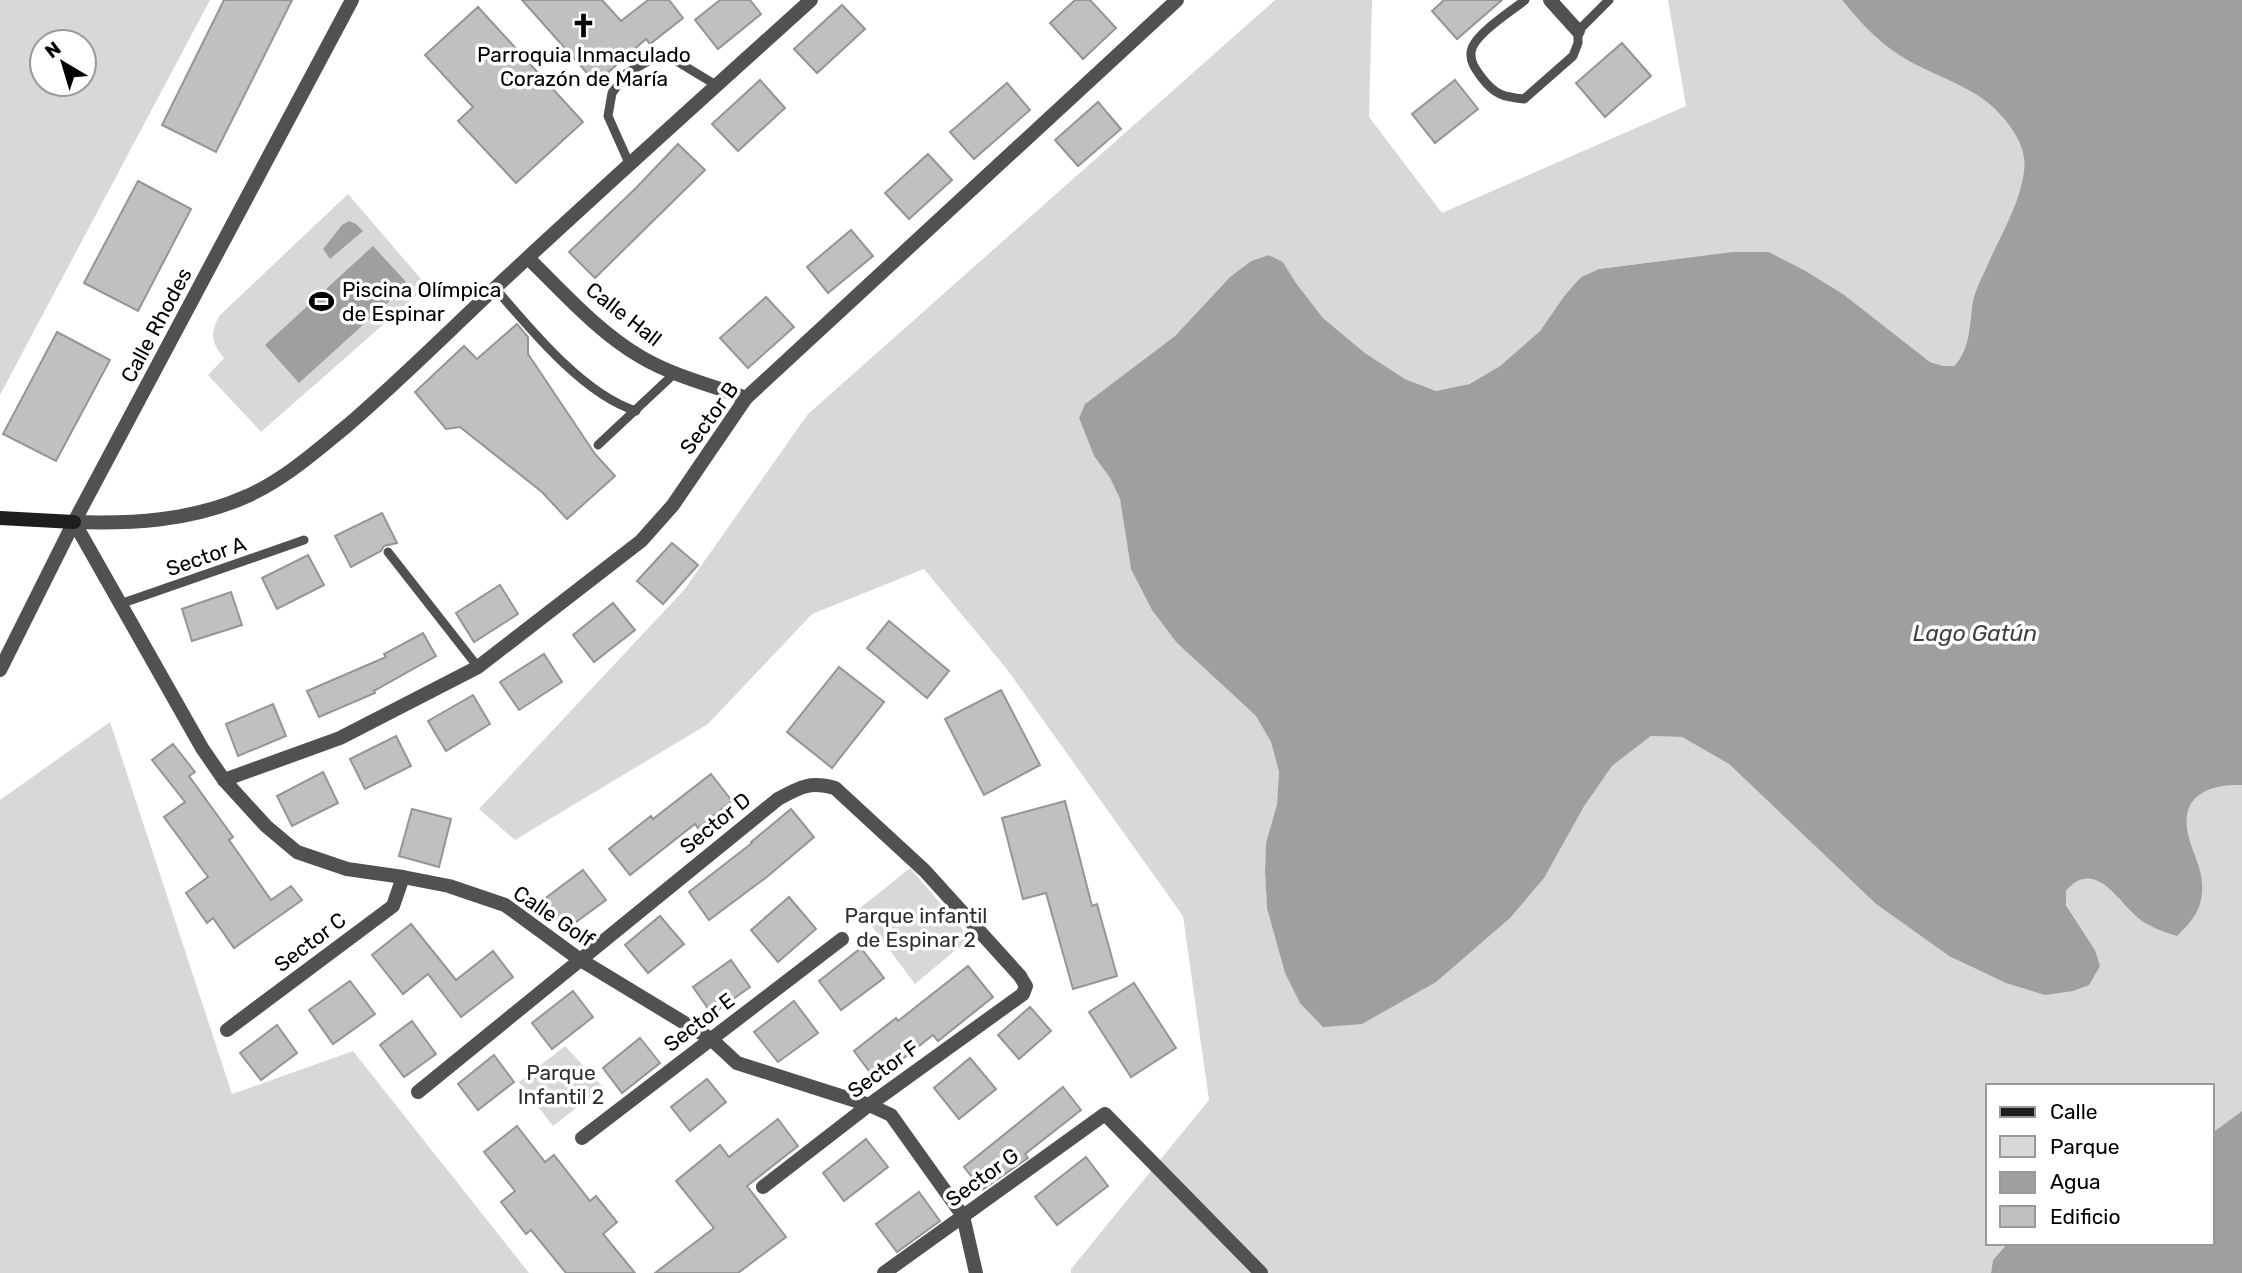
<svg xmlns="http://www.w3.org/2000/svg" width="2242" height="1273" viewBox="0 0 2242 1273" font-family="Rubik,sans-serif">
  <rect width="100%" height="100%" fill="#fff"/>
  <g fill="#d8d8d8" fill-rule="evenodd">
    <path d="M0 0H210L0 395ZM42 42H84V84H42Z"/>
    <path d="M1275 0H1372L1369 117 1442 213 1686 106 1668 0H1842C1859 21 1876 40 1899 55 1941 82 1984 85 2013 131 2021 143 2026 157 2024 171 2020 204 2000 236 1987 266 1983 276 1978 286 1975 296 1967 320 1973 347 1954 366H1943L1930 362 1843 294 1804 270 1769 252H1732L1599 269 1581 277 1565 295 1540 331 1500 366 1468 384 1436 391 1405 379 1365 353 1323 318 1296 283 1283 262 1269 255 1251 261 1230 277 1175 336 1085 404 1079 418 1094 456 1110 478 1120 499 1131 569 1177 643 1256 716 1271 742 1279 772 1277 804 1266 843 1265 871 1267 908 1583 808 1612 766 1651 736 1682 737 1729 764 1876 904 1949 956 2095 950 2066 904V891C2094 857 2117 901 2139 919 2147 924 2156 928 2164 932L2197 862C2194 853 2190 844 2188 835 2180 796 2208 784 2242 785V1111L2212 1133V1086H1988V1243H2008L1993 1260 1991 1273H1071V1269L1209 1100 1183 916 1006 668 924 569 812 614 708 724 515 840 479 809 684 590 808 414Z"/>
    <path d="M348 194 427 286 261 432 208 375 224 358C211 342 210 335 219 316Z"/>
    <path d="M110 722 232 1094 353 1051 529 1273H0V800Z"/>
    <path d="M910 868 970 938 915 984 859 909Z"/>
    <path d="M565 1046 603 1087 553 1126 519 1082Z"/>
  </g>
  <g fill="#9f9f9f">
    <path d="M1842 0H2242V785C2207 784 2178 797 2189 838 2193 853 2202 869 2202 885 2203 909 2193 920 2177 936 2164 932 2149 927 2138 918 2116 899 2094 858 2066 891V905L2095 950 2100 966 2089 985 2073 991 2045 995 2006 983 1949 956 1876 904 1729 764 1682 737 1651 736 1612 766 1583 808 1544 878 1510 918 1436 982 1362 1024 1323 1027 1300 1003 1285 973 1267 908 1265 871 1266 843 1277 804 1279 772 1271 742 1256 716 1177 643 1152 610 1131 569 1120 499 1110 478 1094 456 1079 418 1085 404 1175 336 1230 277 1251 261 1269 255 1283 262 1296 283 1323 318 1365 353 1405 379 1436 391 1469 384 1500 366 1540 331 1565 295 1581 277 1599 269 1732 252H1769L1804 270 1843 294 1930 362 1943 366H1954C1971 349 1969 323 1973 301 1976 289 1982 277 1987 266 2000 236 2020 204 2024 171 2026 157 2021 143 2013 131 1984 85 1941 82 1899 55 1876 40 1859 21 1842 0Z"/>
    <path d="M349 221 356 224 363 231 330 259 323 249 342 225Z"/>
    <path d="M373 246 408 284 299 383 265 345Z"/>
    <path d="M2242 1111V1273H1991L1993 1260 2008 1243H2212V1133Z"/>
  </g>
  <g fill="#c0c0c0" stroke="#959595" stroke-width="2">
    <path d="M224 0H292L216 152 162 125Z"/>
    <path d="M522 0H602L621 21 648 0H669L683 18 650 44 646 39 596 83Z"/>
    <path d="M720 0H750L761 14 718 49 695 20Z"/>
    <path d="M1075 0H1090L1116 28 1083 59 1050 23Z"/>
    <path d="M1444 0H1502L1457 39 1432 11Z"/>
    <path d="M842 5 865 29 817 73 794 49Z"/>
    <path d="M478 7 583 122 516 183 458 121 473 107 425 55Z"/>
    <path d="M1622 43 1651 76 1605 117 1576 83Z"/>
    <path d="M760 80 785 108 738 151 712 124Z"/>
    <path d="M1455 80 1478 109 1435 143 1412 114Z"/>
    <path d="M1007 83 1030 110 974 159 950 132Z"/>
    <path d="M1098 102 1121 129 1078 166 1055 140Z"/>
    <path d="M678 144 705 170 595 278 569 252 636 188Z"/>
    <path d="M928 154 952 180 909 219 885 193Z"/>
    <path d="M138 181 191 209 138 311 84 283Z"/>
    <path d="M851 230 873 256 828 293 807 267Z"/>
    <path d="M766 297 794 327 748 368 720 338Z"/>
    <path d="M517 324 528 337V354L595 454 615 476 567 519 542 492 460 427 446 429 415 392 464 346 477 359Z"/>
    <path d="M57 332 110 360 56 461 3 434Z"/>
    <path d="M382 513 397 543 384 546 381 551 351 567 335 536Z"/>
    <path d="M672 543 698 565 663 604 637 581Z"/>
    <path d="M308 555 324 585 277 609 262 578Z"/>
    <path d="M500 585 518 614 474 642 456 613Z"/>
    <path d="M231 592 242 625 192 641 182 609Z"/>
    <path d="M613 603 635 630 594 662 573 635Z"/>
    <path d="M889 621 949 671 927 698 867 648Z"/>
    <path d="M423 633 436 656 374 691 375 693 319 717 307 691 386 657 384 654Z"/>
    <path d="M544 654 562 682 519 710 500 682Z"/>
    <path d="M839 667 884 702 832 768 787 732Z"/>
    <path d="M1001 690 1040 765 984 795 945 719Z"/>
    <path d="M473 695 490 724 446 751 428 721Z"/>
    <path d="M273 704 286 736 238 756 226 724Z"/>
    <path d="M396 736 411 766 365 789 350 759Z"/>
    <path d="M173 744 195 772 189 776 233 837 229 840 271 900 291 886 302 900 234 948 213 918 207 923 186 893 208 877 164 817 185 802 152 760Z"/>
    <path d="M323 772 338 803 292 826 277 796Z"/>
    <path d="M711 774 732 801 698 828 695 824 630 875 609 849 651 816 653 819Z"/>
    <path d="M1065 801 1092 906 1097 904 1117 976 1073 989 1046 893 1023 899 1002 818Z"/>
    <path d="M412 809 451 819 439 867 399 856Z"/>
    <path d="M791 809 814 837 768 876 709 920 689 892 752 843 751 842Z"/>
    <path d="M583 870 606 900 565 930 543 900Z"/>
    <path d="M789 897 816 929 778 962 751 930Z"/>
    <path d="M660 916 684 944 648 973 625 945Z"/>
    <path d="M411 924 456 980 493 951 513 977 461 1017 428 974 403 994 372 955Z"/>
    <path d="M861 948 884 978 841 1010 819 981Z"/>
    <path d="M731 960 750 987 712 1014 693 987Z"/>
    <path d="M968 966 993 997 938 1041 933 1035 876 1080 854 1051 896 1018 898 1021Z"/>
    <path d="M350 981 375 1014 333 1044 309 1010Z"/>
    <path d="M1134 983 1176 1048 1131 1077 1089 1012Z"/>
    <path d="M573 991 593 1017 552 1049 532 1023Z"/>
    <path d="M794 1001 818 1033 778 1062 754 1032Z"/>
    <path d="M1030 1007 1051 1031 1019 1059 998 1035Z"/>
    <path d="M412 1021 436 1054 404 1077 380 1045Z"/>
    <path d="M277 1025 297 1053 261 1080 240 1053Z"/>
    <path d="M640 1038 660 1063 622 1093 603 1068Z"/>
    <path d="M494 1055 514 1082 478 1110 458 1084Z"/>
    <path d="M970 1058 996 1089 959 1119 934 1088Z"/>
    <path d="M707 1079 726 1102 690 1131 671 1107Z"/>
    <path d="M1063 1087 1081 1110 1025 1154 1028 1158 982 1190 964 1167Z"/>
    <path d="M778 1119 798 1146 747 1186 786 1237 738 1273H655L714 1228 676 1181 720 1145 729 1157Z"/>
    <path d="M517 1126 545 1162 554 1155 590 1201 596 1196 617 1222 603 1234 635 1273H566L531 1230 526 1234 501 1202 515 1191 484 1152Z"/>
    <path d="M866 1139 888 1167 844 1201 823 1173Z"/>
    <path d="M1086 1157 1108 1186 1057 1225 1035 1197Z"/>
    <path d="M919 1192 940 1221 897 1252 876 1224Z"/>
  </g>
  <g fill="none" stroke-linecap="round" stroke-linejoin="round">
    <g stroke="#515151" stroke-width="9">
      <path d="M1525 0C1512 11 1471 36 1471 53 1470 63 1477 71 1482 78 1495 95 1504 97 1524 99L1573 56 1578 43V31L1609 0"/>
      <path d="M629 163 608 116 612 93 627 73 650 60 673 59 716 85"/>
      <path d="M495 288C530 329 584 395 636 411"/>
      <path d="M598 445 676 372"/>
      <path d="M388 552 478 667"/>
      <path d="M120 604 304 540"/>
    </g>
    <g stroke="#515151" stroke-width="14">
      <path d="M1550 0 1578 31"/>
      <path d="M528 258C563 292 598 332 641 357 673 376 711 385 746 398"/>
      <path d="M74 522 202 748 224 780 266 826 297 852 347 869 403 877 449 886 505 905 579 959 711 1039 737 1063 869 1105 891 1115 963 1216 976 1273"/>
      <path d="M74 522C131 524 191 521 245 497 284 480 315 452 348 425 399 381 446 334 495 288 599 191 705 96 811 0"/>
      <path d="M0 670 74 522 352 0"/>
      <path d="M224 780 340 738 478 667 641 541 673 505 746 398 1177 0"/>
      <path d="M227 1030 393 906 403 877"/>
      <path d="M418 1092 778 799C800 787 810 781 835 788L925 871 1020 976 1026 986 1023 994 869 1105 763 1187"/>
      <path d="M582 1138 842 939"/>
      <path d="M884 1273 1105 1114 1261 1273"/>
    </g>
    <path stroke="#1e1e1e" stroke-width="14" d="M0 518 74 522"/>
  </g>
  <defs>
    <symbol id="church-bare" viewBox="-9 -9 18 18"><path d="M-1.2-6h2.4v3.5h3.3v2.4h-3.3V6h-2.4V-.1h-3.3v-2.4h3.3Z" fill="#000" stroke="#fff" stroke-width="2.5" paint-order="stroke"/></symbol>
    <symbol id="stadium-bare" viewBox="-9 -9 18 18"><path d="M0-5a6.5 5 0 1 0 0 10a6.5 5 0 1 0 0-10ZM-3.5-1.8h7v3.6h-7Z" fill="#000" stroke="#fff" stroke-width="2.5" paint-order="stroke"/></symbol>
  </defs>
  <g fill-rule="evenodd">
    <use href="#church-bare" x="566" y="8" width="35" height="35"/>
    <use href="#stadium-bare" x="304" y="284" width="35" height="35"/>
  </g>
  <g text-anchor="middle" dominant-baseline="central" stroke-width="7" stroke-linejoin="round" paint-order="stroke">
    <g font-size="21" fill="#000" stroke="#fff">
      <text x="584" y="54">Parroquia Inmaculado<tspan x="584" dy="24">Corazón de María</tspan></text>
      <text x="342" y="289" text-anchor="start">Piscina Olímpica<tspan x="342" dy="24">de Espinar</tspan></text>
    </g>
    <g font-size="21" fill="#000" stroke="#fff">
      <text transform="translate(624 314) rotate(38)">Calle Hall</text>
      <text transform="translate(156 325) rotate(-62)">Calle Rhodes</text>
      <text transform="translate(709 418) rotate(-54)">Sector B</text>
      <text transform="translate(206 556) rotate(-19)">Sector A</text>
      <text transform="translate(715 823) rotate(-39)">Sector D</text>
      <text transform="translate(554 916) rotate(34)">Calle Golf</text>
      <text transform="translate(310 942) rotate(-37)">Sector C</text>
      <text transform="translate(699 1022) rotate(-37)">Sector E</text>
      <text transform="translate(883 1069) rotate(-36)">Sector F</text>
      <text transform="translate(982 1177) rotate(-36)">Sector G</text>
    </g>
    <g font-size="21" fill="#2f2f2f" stroke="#fff">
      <text x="916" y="915">Parque infantil<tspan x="916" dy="24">de Espinar 2</tspan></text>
      <text x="561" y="1072">Parque<tspan x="561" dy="24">Infantil 2</tspan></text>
    </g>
    <g font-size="23" font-style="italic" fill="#404040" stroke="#fff">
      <text x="1975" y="633">Lago Gatún</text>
    </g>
  </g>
  <rect x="1986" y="1084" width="228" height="161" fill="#ffffff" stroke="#999999" stroke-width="2"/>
  <rect x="2000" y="1107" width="35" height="10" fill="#1e1e1e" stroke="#999999" stroke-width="2"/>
  <text x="2050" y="1119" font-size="21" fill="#000000">Calle</text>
  <rect x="2000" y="1136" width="35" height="21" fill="#d8d8d8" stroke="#999999" stroke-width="2"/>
  <text x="2050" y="1154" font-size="21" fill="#000000">Parque</text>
  <rect x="2000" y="1172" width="35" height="21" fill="#9f9f9f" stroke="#999999" stroke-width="2"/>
  <text x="2050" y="1189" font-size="21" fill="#000000">Agua</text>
  <rect x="2000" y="1206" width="35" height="21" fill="#c0c0c0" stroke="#999999" stroke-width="2"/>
  <text x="2050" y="1224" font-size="21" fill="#000000">Edificio</text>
  <g transform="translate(63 63) rotate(322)"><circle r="33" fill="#ffffff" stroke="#999999" stroke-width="2"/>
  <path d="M0-5L12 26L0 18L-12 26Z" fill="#000000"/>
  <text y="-10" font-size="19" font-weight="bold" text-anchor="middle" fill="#000000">N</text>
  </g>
</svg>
